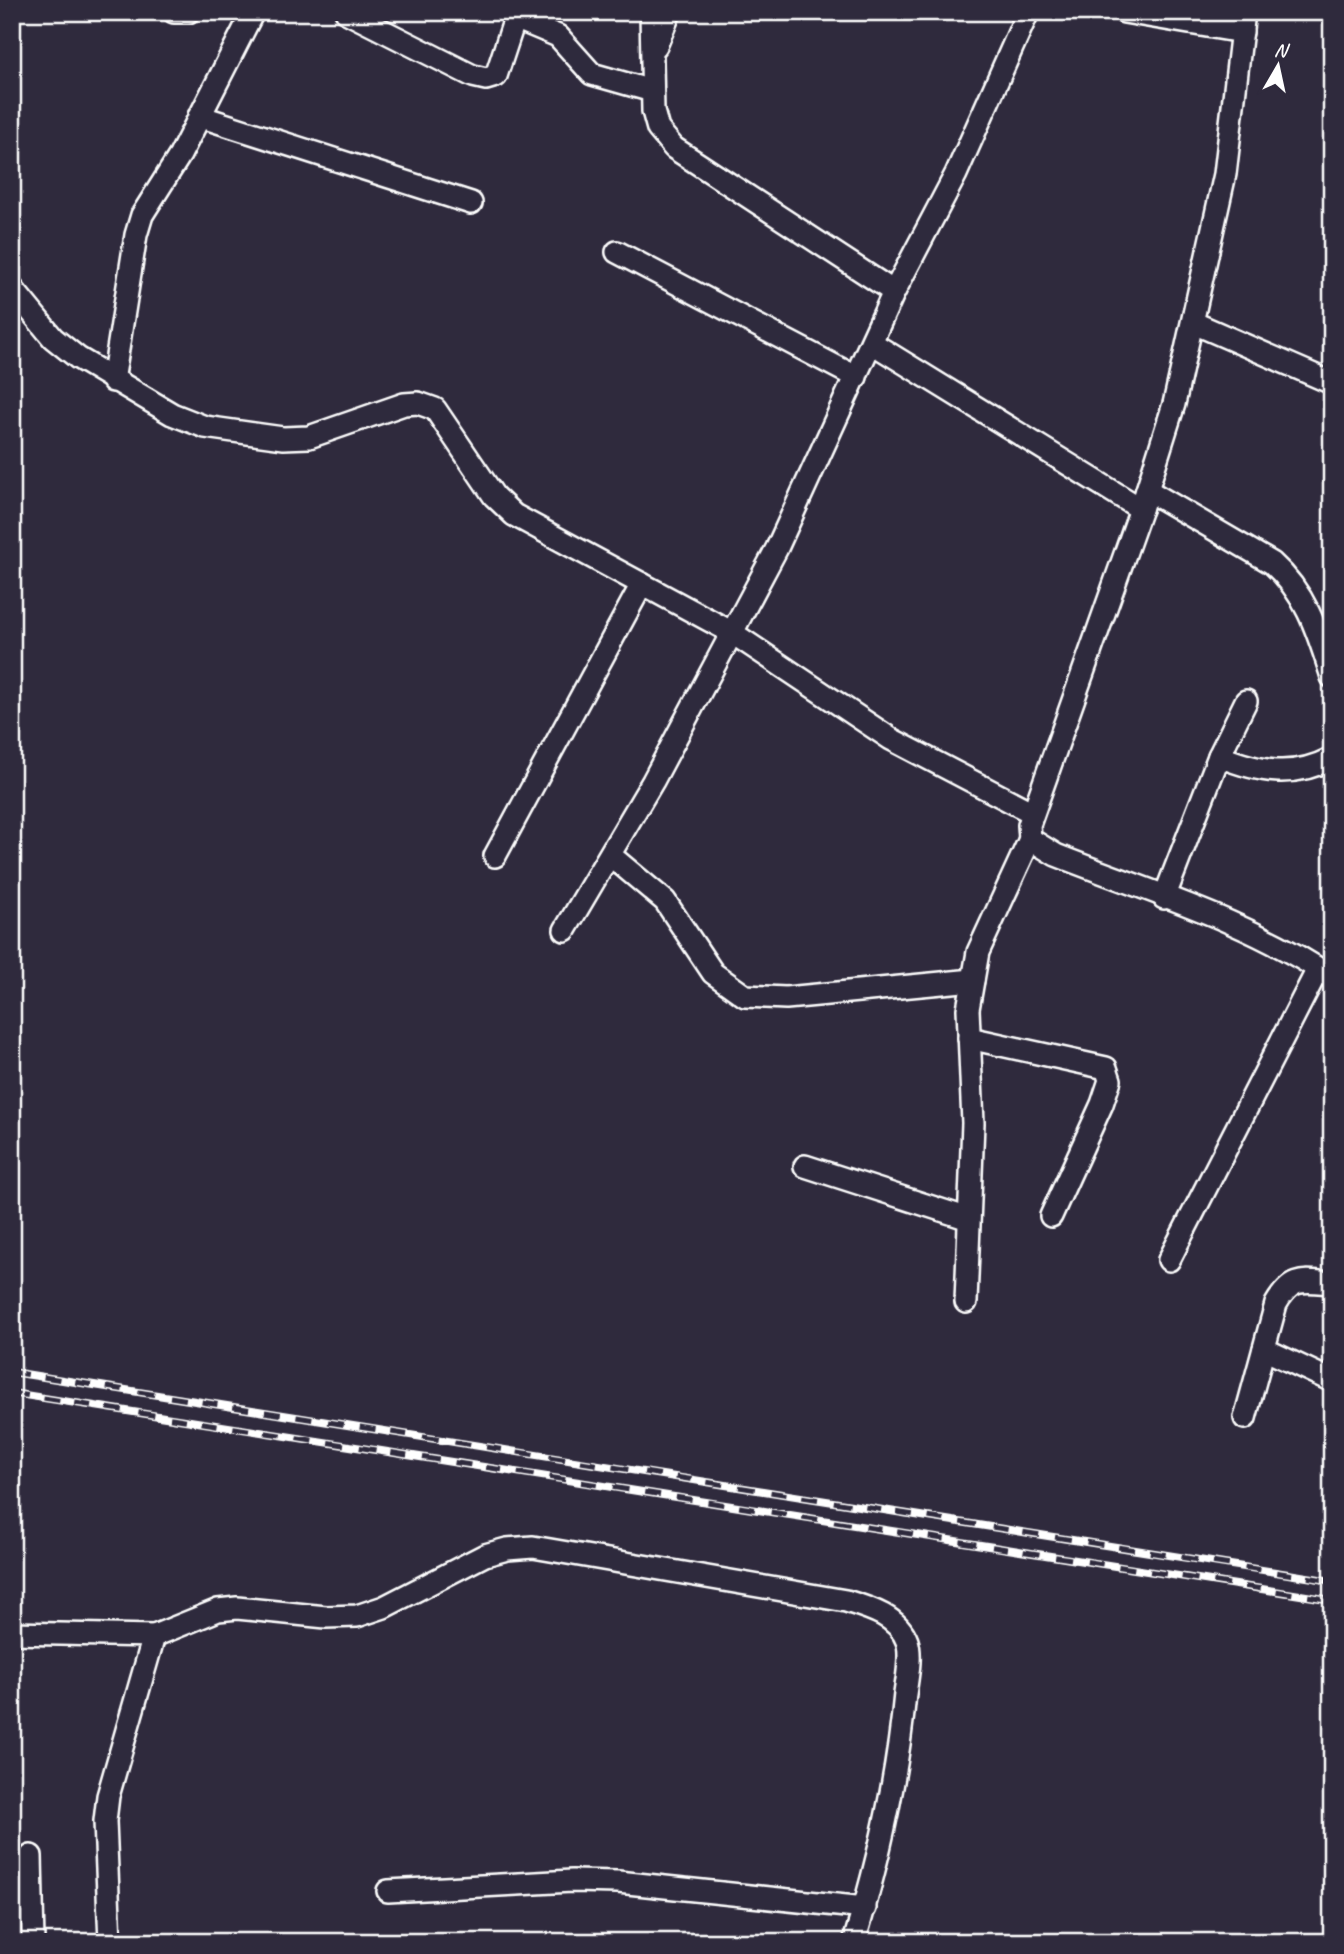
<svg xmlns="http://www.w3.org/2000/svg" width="1344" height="1954" viewBox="0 0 1344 1954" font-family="Caveat,sans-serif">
  <rect width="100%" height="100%" fill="#2f2a3d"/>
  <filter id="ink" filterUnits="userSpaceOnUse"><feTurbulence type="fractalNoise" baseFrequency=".0143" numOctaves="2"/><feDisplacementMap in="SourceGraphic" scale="14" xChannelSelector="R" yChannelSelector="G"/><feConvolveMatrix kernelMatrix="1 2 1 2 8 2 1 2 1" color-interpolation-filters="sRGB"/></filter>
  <g filter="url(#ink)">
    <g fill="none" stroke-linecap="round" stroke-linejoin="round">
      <defs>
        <g id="street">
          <path d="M174 12H188"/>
          <path d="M346 12 473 76 486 79 496 76 517 12"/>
          <path d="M651 12 653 111 658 129 674 148 894 292"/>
          <path d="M1124 12 1242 32"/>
          <path d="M1244 12 1225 174 1174 404 1141 509 1029 825 1030 839 1056 855C1147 891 1250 921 1332 978"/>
          <path d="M515 18 558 36 592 74 652 91"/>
          <path d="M656 46 670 12"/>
          <path d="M199 116 471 203"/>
          <path d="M617 252 856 377"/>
          <path d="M12 288 53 338 78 358 172 414 205 427 283 438 309 437 404 404 418 403 435 409 494 496 514 515 731 632 891 739 1031 812"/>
          <path d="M1194 323 1332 383"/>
          <path d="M872 343 1141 509"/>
          <path d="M113 381 136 235 142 215 180 155 253 12"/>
          <path d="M1147 490 1272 563C1307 594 1318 633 1332 677"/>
          <path d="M1219 756C1259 772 1292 779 1332 758"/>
          <path d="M610 855 665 901 713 973 745 996 786 998 973 980"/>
          <path d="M495 856 642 584"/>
          <path d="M1164 898 1219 756 1246 701"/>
          <path d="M565 930 653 781 777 548 894 292 956 174 1028 12"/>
          <path d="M969 1038 1106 1068 1110 1080 1102 1104 1051 1216"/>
          <path d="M805 1166 969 1219"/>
          <path d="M1169 1260 1318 969"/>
          <path d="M966 1302 973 1123 968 1009 978 952 1030 839"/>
          <path d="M1264 1349 1332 1381"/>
          <path d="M1245 1418 1276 1304C1292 1276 1303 1281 1332 1283"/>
          <path d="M12 1633 154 1636 218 1610 237 1608 326 1617 357 1616 384 1607 485 1555 507 1549 533 1547 846 1601C869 1608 898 1616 907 1641 912 1655 907 1679 905 1694 897 1779 879 1860 854 1942"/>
          <path d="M31 1856 33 1942"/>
          <path d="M388 1891 572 1881 618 1882 865 1908"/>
          <path d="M110 1942 105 1821 108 1796 154 1636"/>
        </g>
      </defs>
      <use href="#street" stroke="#fff" stroke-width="26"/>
      <use href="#street" stroke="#2f2a3d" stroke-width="21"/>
      <defs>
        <g id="rail">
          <path d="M12 1372 1332 1581"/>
          <path d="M12 1393 1332 1600"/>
        </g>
      </defs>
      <use href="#rail" stroke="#fff" stroke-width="8"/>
      <use href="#rail" stroke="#2f2a3d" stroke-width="5" stroke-dasharray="16" stroke-linecap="butt"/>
    </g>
  </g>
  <rect width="1344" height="1954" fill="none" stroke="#2f2a3d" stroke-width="42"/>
  <rect x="21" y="21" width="1302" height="1912" fill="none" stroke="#fff" stroke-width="2.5" filter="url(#ink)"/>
  <g transform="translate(1278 66) rotate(9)" stroke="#2f2a3d" stroke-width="5" paint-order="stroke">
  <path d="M0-5L12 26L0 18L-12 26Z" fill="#ffffff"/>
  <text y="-10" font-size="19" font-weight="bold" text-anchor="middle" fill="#ffffff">N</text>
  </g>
</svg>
